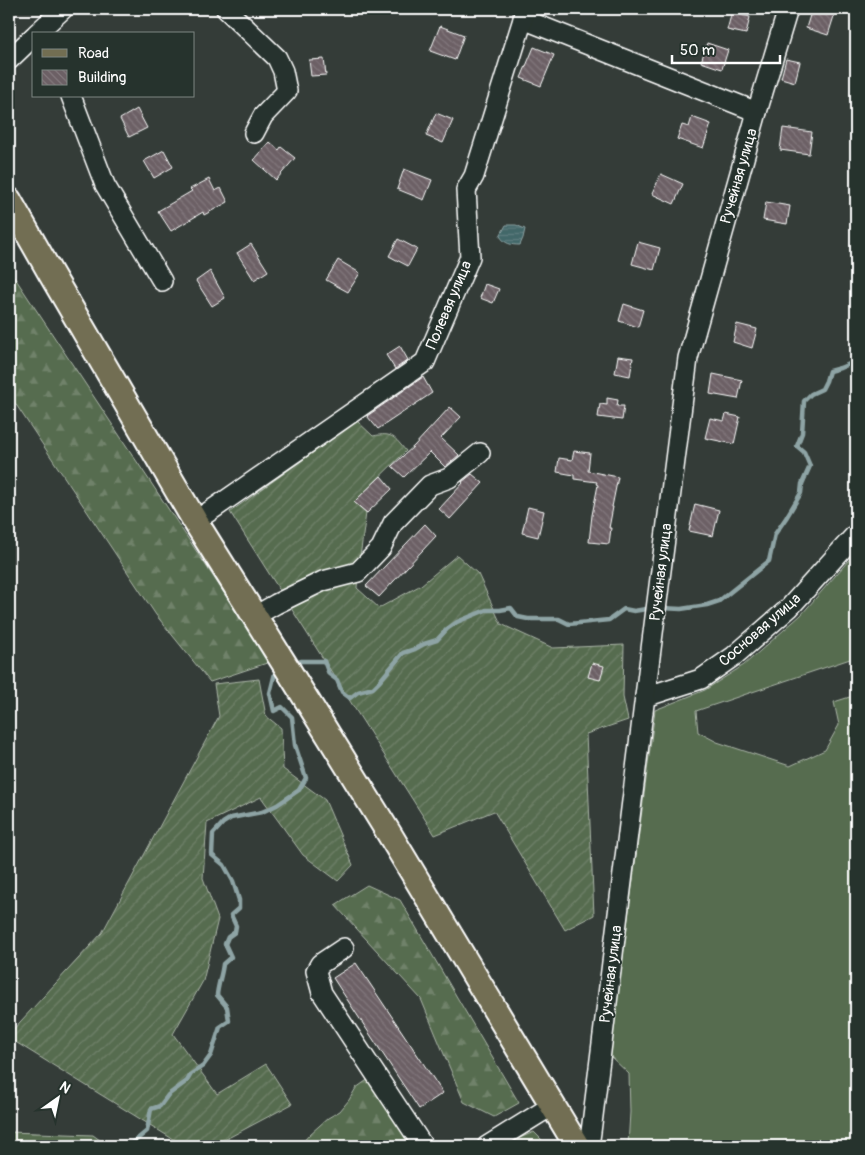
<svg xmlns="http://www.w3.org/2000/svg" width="865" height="1155" viewBox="0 0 865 1155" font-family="Pangolin,sans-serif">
  <defs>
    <pattern id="forest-firs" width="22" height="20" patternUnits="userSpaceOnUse" patternTransform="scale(1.25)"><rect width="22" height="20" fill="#576c50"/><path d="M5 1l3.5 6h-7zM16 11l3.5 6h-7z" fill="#70826a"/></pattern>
    <pattern id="garden-furrows" width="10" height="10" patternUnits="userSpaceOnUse" patternTransform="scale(1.25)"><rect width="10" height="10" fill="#576c50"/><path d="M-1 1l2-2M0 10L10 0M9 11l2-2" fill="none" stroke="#70826a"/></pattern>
    <pattern id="water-rules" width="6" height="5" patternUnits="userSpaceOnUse" patternTransform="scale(1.25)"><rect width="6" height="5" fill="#436769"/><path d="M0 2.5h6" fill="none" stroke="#5f7e80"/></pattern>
    <pattern id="building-back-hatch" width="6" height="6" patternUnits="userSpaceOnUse" patternTransform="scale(1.25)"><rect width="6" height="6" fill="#6c6065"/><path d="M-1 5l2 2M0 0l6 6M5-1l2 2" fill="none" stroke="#82787c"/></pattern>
  </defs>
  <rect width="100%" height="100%" fill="#343c38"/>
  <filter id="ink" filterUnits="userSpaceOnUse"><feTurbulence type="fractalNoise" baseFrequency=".02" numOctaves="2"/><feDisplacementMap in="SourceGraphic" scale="10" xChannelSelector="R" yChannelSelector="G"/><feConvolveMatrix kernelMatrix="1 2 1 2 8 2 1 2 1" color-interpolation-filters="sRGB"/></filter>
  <g filter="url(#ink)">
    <path fill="#576c50" stroke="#abb6a8" d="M856 552V657L696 711 698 732 717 742 790 766 825 750 839 725 834 702 856 695V1146H628L630 1112 629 1074 610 1056 655 710 705 690 744 665 801 615Z"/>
    <g fill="url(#forest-firs)" stroke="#abb6a8">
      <path d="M9 269 270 662 210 682 156 615 9 394Z"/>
      <path d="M367 885 400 900 519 1103 494 1117 464 1102 421 999 335 905Z"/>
      <path d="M373 1076 421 1146H299L310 1134 328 1118 340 1111 349 1100 356 1088Z"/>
      <path d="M9 1132 93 1135 108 1146H9Z"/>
      <path d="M534 1132 548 1146H504L508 1143Z"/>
    </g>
    <g fill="url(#garden-furrows)" stroke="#abb6a8">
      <path d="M357 421 373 436C393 432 394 437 406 451L354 502 366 513 358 572 357 588 379 608 421 585 457 555 478 574 501 624 553 648 624 645 623 697 628 720 586 734 594 915 565 930 494 811 435 835 230 512Z"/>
      <path d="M259 679 266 716 281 728 283 769 325 800 353 865 338 881 303 855 261 797 207 823 203 878 218 919 203 981 173 1034 217 1094 266 1064 292 1104 213 1146H184L9 1038V1034L102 933 219 716 214 684Z"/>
    </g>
    <path fill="url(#water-rules)" stroke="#8ea4a5" d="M506 225H516L525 229 523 238 520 245C511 245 505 244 500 236Z"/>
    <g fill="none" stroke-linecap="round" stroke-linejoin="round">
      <g stroke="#8ea4a5" stroke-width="4.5">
        <path d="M856 343 855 345 856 351"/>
        <path d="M662 608 681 609 707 605 719 601 769 561 775 534 786 518 801 493 802 484 810 466 804 452 797 446 802 433 804 401 811 394 822 389 826 381 829 371 840 368 854 362 856 354"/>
        <path d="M293 665 301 661H324L329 674 337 680 342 692 350 698 358 692 373 688 379 682 403 653 415 649 424 644 437 640 447 629 457 622 486 610H500L511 608 518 617 528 619H559L569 624 609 620 624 609 634 611 652 608"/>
        <path d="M126 1146 135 1141 147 1131 151 1109 160 1106 168 1095 187 1081 191 1074 203 1066 211 1055 220 1027 229 1021 227 1007 217 995C218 984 222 974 223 964L231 957 225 944 228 937 235 932 236 926 231 915 239 908V900L233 881 224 865 212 855 213 834 223 823 231 818 262 812 277 805 299 790 306 778 295 745 292 717 282 707 274 711 270 693 275 673 280 671"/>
      </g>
    </g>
    <g fill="url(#building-back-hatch)" stroke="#fff">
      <path d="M812 9H822L835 13 828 35 806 28Z"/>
      <path d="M732 12 750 17 746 34 727 30Z"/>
      <path d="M440 26 464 35 455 60 430 51Z"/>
      <path d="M707 43 728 50 722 69 701 62Z"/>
      <path d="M534 47 554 55 541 86 521 78Z"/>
      <path d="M324 59 326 75 311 76 309 60Z"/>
      <path d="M786 59 800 62 795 82 781 78Z"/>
      <path d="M137 109 147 128 129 137 120 119Z"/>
      <path d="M436 113 453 120 443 143 426 136Z"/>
      <path d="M692 117 711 124 703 148 677 139 682 125 689 127Z"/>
      <path d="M783 128 812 132 809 154 780 150Z"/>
      <path d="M270 142 279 150 281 147 295 158 276 180 254 160Z"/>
      <path d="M164 150 173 167 154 178 144 161Z"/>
      <path d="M404 169 432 180 424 200 397 189Z"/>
      <path d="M661 174 683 184 674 204 652 194Z"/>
      <path d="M209 179 215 191 221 188 228 202 204 215 203 212 171 231 158 211 192 191 190 189Z"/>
      <path d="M766 202 790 206 787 224 763 220Z"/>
      <path d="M398 239 417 249 408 266 389 256Z"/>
      <path d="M638 242 660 248 654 270 632 264Z"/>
      <path d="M251 244 268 271 254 280 237 253Z"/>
      <path d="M338 260 360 273 348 292 326 280Z"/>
      <path d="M210 271 225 298 212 306 196 281Z"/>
      <path d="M485 284 499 289 493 303 480 298Z"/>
      <path d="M624 304 643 310 638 327 619 321Z"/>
      <path d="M737 324 757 329 752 348 733 342Z"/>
      <path d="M400 346 408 360 395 369 386 355Z"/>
      <path d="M618 356 633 358 630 376 615 373Z"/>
      <path d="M713 374 742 380 738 399 710 394Z"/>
      <path d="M423 377 432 393 378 429 367 416Z"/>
      <path d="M607 398 618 400 617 406H624L622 420 598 417 600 404 607 405Z"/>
      <path d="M450 407 461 417 441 438 459 455 445 467 430 452 404 477 392 466 414 446Z"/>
      <path d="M726 414 740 417 734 444 705 438 710 418 724 421Z"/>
      <path d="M574 451 590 453 588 471 618 477 612 507H613L609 528H611L609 544 589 542 592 515 598 485 596 484 597 482 574 479V475L557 472 559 458 572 460Z"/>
      <path d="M472 474 483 483 450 519 439 509 463 483 462 482Z"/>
      <path d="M381 476 392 489 367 513 354 502Z"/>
      <path d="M695 504 719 510 713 536 689 531Z"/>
      <path d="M528 507 544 511 538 537 522 533Z"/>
      <path d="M425 524 436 536 379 597 366 586Z"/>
      <path d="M592 663 604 666 600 680 588 677Z"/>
      <path d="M356 963 443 1093 419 1109 333 978Z"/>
    </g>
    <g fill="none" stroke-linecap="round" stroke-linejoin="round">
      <defs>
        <g id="minor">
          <path d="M226 9 277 58 283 71 287 91 263 116 254 133"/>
          <path d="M523 19 757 112"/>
          <path d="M36 34 63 9"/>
          <path d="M9 60 34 36"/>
          <path d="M71 96 105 185 162 281"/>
          <path d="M195 521 216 507 425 362 470 257 466 190 474 176 523 19 524 9"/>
          <path d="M255 616 276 604 323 581 358 572 381 548 393 523 430 485 449 478 480 453"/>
          <path d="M645 697 701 679 734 656 789 608 856 534"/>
          <path d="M344 948 320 964 316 971 322 993 423 1146"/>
          <path d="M487 1146 553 1105"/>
          <path d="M589 1146 591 1132 644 704 688 358 757 112 788 9"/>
        </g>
        <path id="major" d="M9 200 51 274 195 521 287 668 390 835 577 1146"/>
      </defs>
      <use href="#minor" stroke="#fff" stroke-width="22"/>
      <use href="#major" stroke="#fff" stroke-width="28"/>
      <use href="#minor" stroke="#26332d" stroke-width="19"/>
      <use href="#major" stroke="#726e52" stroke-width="24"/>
    </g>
  </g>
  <g text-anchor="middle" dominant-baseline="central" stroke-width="4" stroke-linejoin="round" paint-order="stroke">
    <g font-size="15" fill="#fff" stroke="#26332d">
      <text transform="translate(739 176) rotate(-74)">Ручейная улица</text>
      <text transform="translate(449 305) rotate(-67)">Полевая улица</text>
      <text transform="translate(661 572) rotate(-83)">Ручейная улица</text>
      <text transform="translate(760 630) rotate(-41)">Сосновая улица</text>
      <text transform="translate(611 974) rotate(-83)">Ручейная улица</text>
    </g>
  </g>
  <rect width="865" height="1155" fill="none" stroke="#26332d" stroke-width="30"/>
  <rect x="15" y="15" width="835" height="1125" fill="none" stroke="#fff" stroke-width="2" filter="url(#ink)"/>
  <rect x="32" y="32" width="162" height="65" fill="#26332d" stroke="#7d8581"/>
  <rect x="42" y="49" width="25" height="8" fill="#726e52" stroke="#7d8581"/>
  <text x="78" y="58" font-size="15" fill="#ffffff">Road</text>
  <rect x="42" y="70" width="25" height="15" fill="url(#building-back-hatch)" stroke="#7d8581"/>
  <text x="78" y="82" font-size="15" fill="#ffffff">Building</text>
  <g transform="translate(58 1098) rotate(33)" stroke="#26332d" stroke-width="4" paint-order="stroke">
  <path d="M0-4L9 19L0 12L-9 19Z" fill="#ffffff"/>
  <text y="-8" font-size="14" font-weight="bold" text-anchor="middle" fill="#ffffff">N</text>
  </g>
  <path d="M672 55v8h108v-8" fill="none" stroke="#ffffff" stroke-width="2.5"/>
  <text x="680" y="55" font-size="15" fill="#ffffff" stroke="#26332d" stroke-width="4" paint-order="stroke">50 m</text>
</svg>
